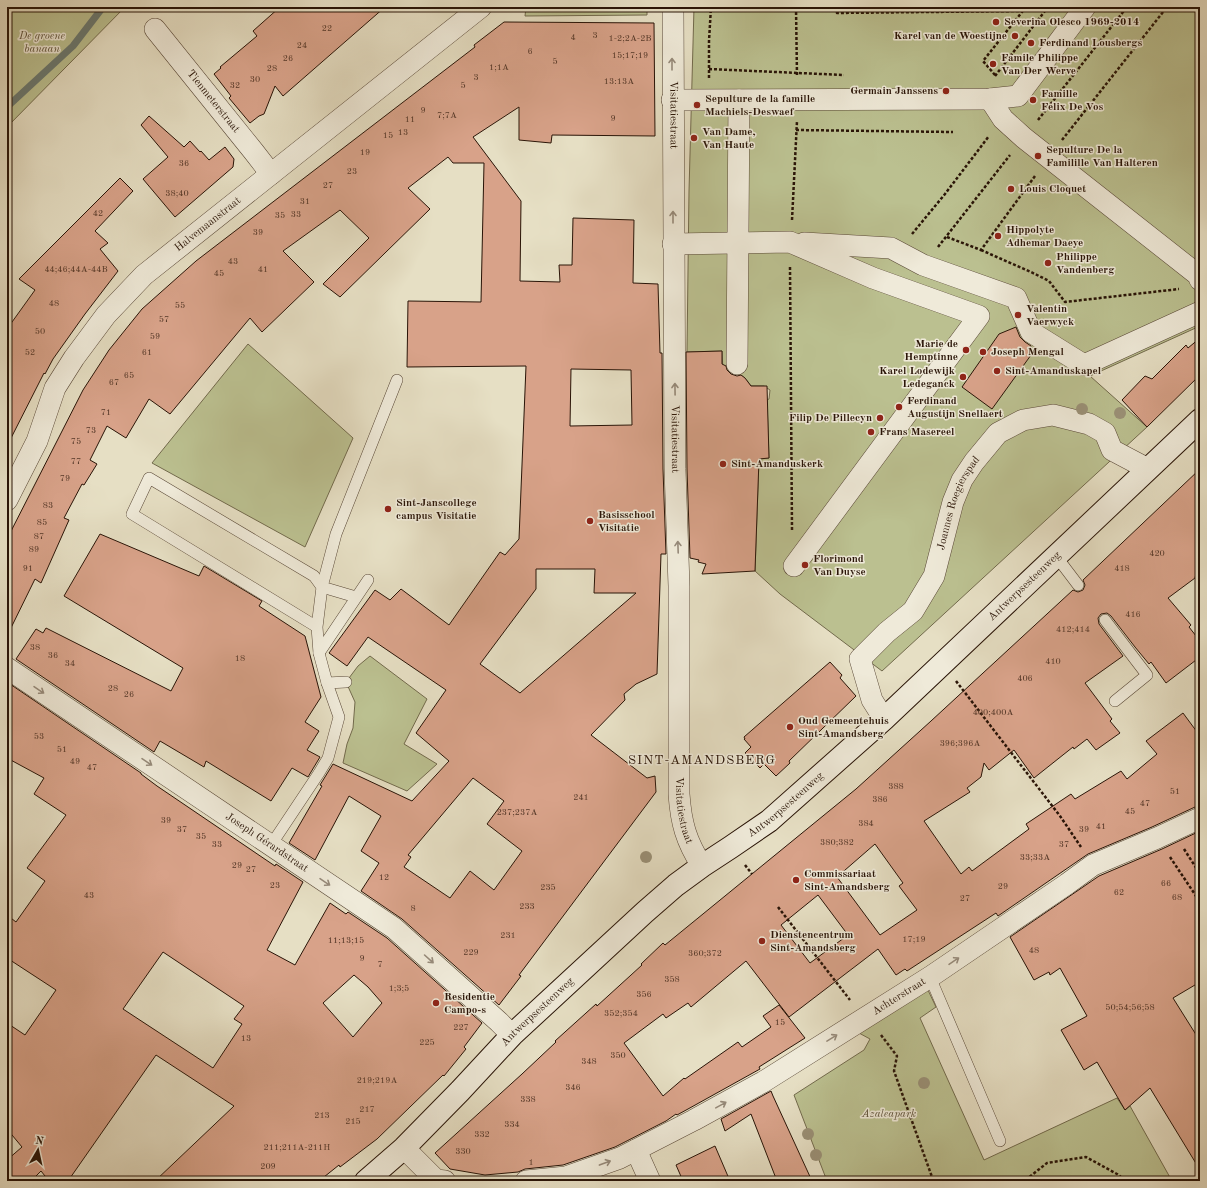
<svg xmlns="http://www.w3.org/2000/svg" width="1207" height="1188" viewBox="0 0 1207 1188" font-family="'Old Standard TT',serif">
  <rect width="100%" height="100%" fill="#e6dfc4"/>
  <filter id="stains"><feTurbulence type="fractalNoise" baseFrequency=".005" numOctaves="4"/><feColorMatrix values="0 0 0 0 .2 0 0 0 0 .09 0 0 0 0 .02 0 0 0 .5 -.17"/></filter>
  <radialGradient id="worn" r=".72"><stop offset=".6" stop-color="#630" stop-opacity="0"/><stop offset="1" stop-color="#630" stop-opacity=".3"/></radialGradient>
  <g fill="#bbc090" stroke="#726a4c">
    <path d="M7 7H125L7 127Z"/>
    <path d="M526 7H647V15L525 16Z"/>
    <path d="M694 7H1200V326L1090 376 1147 427 882 671 780 594 755 571 759 459 769 458 767 400 769 399 770 390 764 386H751C743 374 737 371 723 371L722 351 687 352 689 191Z"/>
    <path d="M248 344 353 438 305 547 152 463Z"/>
    <path d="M370 656 427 699 404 744 437 764 407 791 343 763 347 744 353 728 355 702 346 682 358 666Z"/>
    <path d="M927 988 936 1007 920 1018 984 1160 1117 1098 1125 1110 1130 1106 1172 1181H827L794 1095 864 1050 870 1039 859 1033Z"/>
  </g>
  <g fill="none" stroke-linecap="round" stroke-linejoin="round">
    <path stroke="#6a7971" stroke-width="7" d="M7 107 73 46 103 7"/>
  </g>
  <g fill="#d8a289" stroke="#291407" fill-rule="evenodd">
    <path d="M280 7H385L283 96 275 86 264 114 259 116 250 123 229 98 231 96 214 74 221 68 220 67 257 36 253 31Z"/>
    <path d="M504 22 654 23 655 136 552 135 551 143 519 140V107L473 137 521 201 520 281 560 282 559 265H572L573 218 634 220 633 283 658 284 660 353H662L663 469 666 554H661L657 674 636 684 624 694 625 700 591 735 647 778 655 776 656 792 519 975 521 976 499 1005 402 919 361 891 379 863 361 851 381 816 349 796 315 860 289 843 322 786 320 785 333 764 412 801 449 761 416 733 446 690 368 637 347 666 329 653 375 590 390 600 401 589 449 625 500 552 505 555 519 539 526 366 407 367 408 301 481 302 484 163H453L448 157 408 188 430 209 340 297 323 284 369 238 340 210 283 251 314 282 262 332 250 318 170 414 149 399 126 438 107 426 90 460 97 464 84 485 82 484 64 518 69 520 41 583 35 579 7 636V539L83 390 109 350 142 309 196 261 475 47 474 45ZM571 369 631 370 632 425 570 426ZM536 569H595L594 593H636L520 693 480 664 536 589ZM473 778 504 801 487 824 522 851 494 890 470 871 450 898 404 867 411 857 408 855Z"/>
    <path d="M149 116 184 147 190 141 200 152 201 151 209 160 225 147 234 159 233 167 175 217 143 179 168 157 141 125Z"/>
    <path d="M120 178 133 191 95 231 108 243 100 249 118 271 85 314 53 359 45 374 44 373 7 446V329L35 290 19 279Z"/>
    <path d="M1016 327 1020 337 1025 342 1031 346V355L992 409 962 387 999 334Z"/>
    <path d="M1200 338V375L1147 427 1122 400 1145 376 1152 379 1186 345 1188 348Z"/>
    <path d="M722 351V364L726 366 727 370 731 374 737 376 741 375 745 378 751 386H767L769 458 759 459 755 571 702 574 706 564 698 562 699 560 690 558 687 469 686 352Z"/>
    <path d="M1200 469V555L1195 578 1168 598 1191 625 1189 627 1200 641V657L1166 683 1151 662 1149 664 1135 647 1111 616 1107 613 1101 614 1098 618 1099 624 1123 656 1085 683 1112 719 1110 721 1120 733 1096 750 1087 739 1074 749 1073 747 1034 778 1014 750 989 770 984 763 981 777 967 788 970 792 924 821 961 874 969 867 972 871 1029 829 1026 824 1071 794 1075 799 1121 771 1127 779 1157 754 1146 741 1183 713 1200 736V806L1195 807 1152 827 1088 854 998 916 996 913 907 971 905 969 896 975 878 949 789 1017 746 961 691 1007 688 1003 666 1018 663 1014 624 1043 663 1096 684 1078 685 1079 738 1042 742 1047 771 1027 763 1016 779 1005 805 1038 759 1067 760 1069 688 1109 677 1115 676 1114 666 1121 615 1147 563 1165 525 1169 518 1172 485 1175 450 1169 435 1153 522 1074 556 1042 555 1041 596 1004 597 1006 642 965 641 964 663 943 665 945 856 789 931 721 1073 590 1078 592 1083 590 1085 585 1083 580ZM875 844 903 883 899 886 917 910 880 935 837 877ZM818 895 848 935 810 963 781 925Z"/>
    <path d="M100 534 199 576 204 566 262 601 259 606 305 636 321 697 305 722 319 731 307 750 320 757 308 777 292 768 271 801 206 761 204 767 160 741 154 752 16 659 36 629 43 633 46 628 171 691 183 668 64 596Z"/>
    <path d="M830 662 842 675 840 678 856 696 789 761 790 763 776 776 764 764 760 768 745 753 751 747 744 739H745L744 737Z"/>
    <path d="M7 682 141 773V774L157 786 275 866 276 864 303 882 267 950 295 965 330 903 346 914 348 912 387 938 482 1023 464 1047 466 1049 444 1076 443 1075 377 1139 340 1167 339 1165 319 1181H155L234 1106 156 1055 68 1181H49L41 1171 31 1181H17L7 1171V1160L22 1147 7 1129V1023L25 1035 56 990 7 958V915L16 922 45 881 27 868 66 815 34 794 44 778 7 758ZM163 952 244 1006 234 1019 242 1024 213 1068 123 1009ZM354 975 368 987 382 1003 353 1037 323 1003Z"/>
    <path d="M1200 831V982L1173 998 1200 1041V1170L1150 1088 1125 1110 1097 1062 1084 1070 1061 1030 1087 1016 1060 968 1050 975 1049 972 1034 980 1010 937 1099 876 1162 849Z"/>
    <path d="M771 1091 773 1096 812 1181H777L751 1114 725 1131 721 1119Z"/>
    <path d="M715 1146 730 1181H683L676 1165Z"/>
  </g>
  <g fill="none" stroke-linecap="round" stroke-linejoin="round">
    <defs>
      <g id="lane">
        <path d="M1056 556 1078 585"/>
        <path d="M356 597 322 587 336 534 397 380"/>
        <path d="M1105 620 1147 675 1115 701"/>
        <path d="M319 653 368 580"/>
        <path d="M327 683 346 682"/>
        <path d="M271 845 319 773 328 758 339 717 327 683 319 653 317 627 322 587 314 576 149 478 132 514 317 627"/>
        <path d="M930 977 1000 1141"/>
      </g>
      <g id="street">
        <path id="s1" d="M673 7 675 469 679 586V794C681 823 686 841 702 866"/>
        <path id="s2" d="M155 29 254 152 271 174"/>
        <path d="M990 99 1003 119 1024 138 1198 275 1200 280"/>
        <path d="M672 100 990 99 1018 96 1085 7"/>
        <path d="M804 243 891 248 923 265 1016 298 1031 332 1084 365 1200 312"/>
        <path d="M673 244 790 242 873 278 979 316 794 566"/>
        <path d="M737 364 739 100"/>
        <path id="s3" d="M7 500 37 441 55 388 74 358 106 315 144 275 481 7"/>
        <path id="s4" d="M7 668 394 928 499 1022 512 1035"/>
        <path id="s5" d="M884 719 872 700 860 659 887 632 913 611 934 576 953 502 962 480 974 462 998 433 1023 420 1053 415 1089 424 1105 433 1112 450 1148 469"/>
        <path d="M404 1148 436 1180 445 1181"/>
        <path d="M636 1150 650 1181"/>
        <path id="s6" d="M526 1181 566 1177 620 1158 694 1120 763 1082 930 977 1067 884 1093 865 1157 838 1200 818"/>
      </g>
      <g id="secondary">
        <path id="s7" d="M366 1181 404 1148 460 1091 512 1035 645 912 676 885 702 866 731 847 769 821 884 719 1200 420"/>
      </g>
    </defs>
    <use href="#lane" stroke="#584736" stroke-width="12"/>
    <use href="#street" stroke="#584736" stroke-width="22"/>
    <use href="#secondary" stroke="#291407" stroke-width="24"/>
    <g stroke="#291407" stroke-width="2.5" stroke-dasharray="3 2" stroke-linecap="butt">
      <path d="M796 7 797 76"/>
      <path d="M836 7 837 13 1022 11"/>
      <path d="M7 8 8 7"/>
      <path d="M709 69 844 75"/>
      <path d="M995 75 983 61 1026 7"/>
      <path d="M995 76 1048 7"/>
      <path d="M709 78V41L711 7"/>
      <path d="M1038 120 1127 7"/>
      <path d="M796 130 953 132"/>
      <path d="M1062 140 1167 7"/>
      <path d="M792 220 797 121"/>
      <path d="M912 234 945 194 989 136"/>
      <path d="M947 237 981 250 1035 176"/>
      <path d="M938 247 1010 155"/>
      <path d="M981 250 1031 272 1049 281 1065 302 1179 289"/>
      <path d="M790 267 792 530"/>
      <path d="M956 681 1060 816 1081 847"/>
      <path d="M1184 849 1200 874"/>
      <path d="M1170 857 1200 902"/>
      <path d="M745 865 752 874"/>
      <path d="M778 907 850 1000"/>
      <path d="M881 1035 897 1056 894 1071 932 1177 937 1181"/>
      <path d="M1028 1181V1178L1047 1163 1086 1157 1117 1174 1126 1181"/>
    </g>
    <use href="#lane" stroke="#efead9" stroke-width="11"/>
    <use href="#street" stroke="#efead9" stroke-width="21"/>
    <use href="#secondary" stroke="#efead9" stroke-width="22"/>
  </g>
  <g fill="#9a9076">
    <circle cx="1082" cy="409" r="6"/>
    <circle cx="1120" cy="413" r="6"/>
    <circle cx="646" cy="857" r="6"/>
    <circle cx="924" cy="1083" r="6"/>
    <circle cx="808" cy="1134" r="6"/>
    <circle cx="816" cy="1155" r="6"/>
  </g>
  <defs><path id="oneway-shaft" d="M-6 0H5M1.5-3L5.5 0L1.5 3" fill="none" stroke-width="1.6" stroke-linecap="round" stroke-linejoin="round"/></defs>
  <g stroke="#968a7a">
    <use href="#oneway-shaft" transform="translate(672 64) rotate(-90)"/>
    <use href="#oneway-shaft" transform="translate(673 217) rotate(-90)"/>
    <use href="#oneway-shaft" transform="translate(675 389) rotate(-91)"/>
    <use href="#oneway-shaft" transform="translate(678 547) rotate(-92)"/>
    <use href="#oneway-shaft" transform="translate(39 690) rotate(34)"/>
    <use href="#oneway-shaft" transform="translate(147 762) rotate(34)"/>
    <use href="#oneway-shaft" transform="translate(325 882) rotate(34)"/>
    <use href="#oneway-shaft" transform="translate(429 959) rotate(42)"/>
    <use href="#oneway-shaft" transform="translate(954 961) rotate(-34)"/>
    <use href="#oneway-shaft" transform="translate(832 1038) rotate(-32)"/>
    <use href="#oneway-shaft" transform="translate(721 1105) rotate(-29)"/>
    <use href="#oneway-shaft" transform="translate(605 1163) rotate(-20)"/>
  </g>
  <g fill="#8f2418" stroke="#efead9" stroke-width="1.5">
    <circle cx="996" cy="22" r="4"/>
    <circle cx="1015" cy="36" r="4"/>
    <circle cx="1031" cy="43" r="4"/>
    <circle cx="993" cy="64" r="4"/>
    <circle cx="946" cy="91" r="4"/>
    <circle cx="1033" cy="100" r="4"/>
    <circle cx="697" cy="105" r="4"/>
    <circle cx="694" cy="138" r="4"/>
    <circle cx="1038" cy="156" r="4"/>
    <circle cx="1011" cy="189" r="4"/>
    <circle cx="998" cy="236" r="4"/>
    <circle cx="1048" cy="263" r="4"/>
    <circle cx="1018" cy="315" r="4"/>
    <circle cx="966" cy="350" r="4"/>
    <circle cx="983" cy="352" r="4"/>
    <circle cx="997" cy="371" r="4"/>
    <circle cx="963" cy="377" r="4"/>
    <circle cx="899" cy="407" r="4"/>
    <circle cx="880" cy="418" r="4"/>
    <circle cx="871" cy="432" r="4"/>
    <circle cx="723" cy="464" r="4"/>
    <circle cx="388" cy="509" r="4"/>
    <circle cx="590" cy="521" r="4"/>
    <circle cx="805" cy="565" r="4"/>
    <circle cx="790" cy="727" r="4"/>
    <circle cx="796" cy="880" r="4"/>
    <circle cx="762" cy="941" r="4"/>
    <circle cx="436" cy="1003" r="4"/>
  </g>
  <g text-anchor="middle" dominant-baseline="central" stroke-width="3" stroke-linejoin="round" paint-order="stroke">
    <g font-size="9" fill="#553828">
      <text x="327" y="28">22</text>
      <text x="595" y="35">3</text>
      <text x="573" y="37">4</text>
      <text x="630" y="38">1-2;2A-2B</text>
      <text x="302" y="45">24</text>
      <text x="530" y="51">6</text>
      <text x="630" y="55">15;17;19</text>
      <text x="288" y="58">26</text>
      <text x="555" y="61">5</text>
      <text x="499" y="67">1;1A</text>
      <text x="272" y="68">28</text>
      <text x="476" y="77">3</text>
      <text x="255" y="79">30</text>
      <text x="619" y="81">13:13A</text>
      <text x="235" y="85">32</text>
      <text x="463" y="85">5</text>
      <text x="423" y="110">9</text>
      <text x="447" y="115">7;7A</text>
      <text x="613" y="118">9</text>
      <text x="410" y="119">11</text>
      <text x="403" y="132">13</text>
      <text x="388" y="135">15</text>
      <text x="365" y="152">19</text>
      <text x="184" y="163">36</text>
      <text x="352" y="171">23</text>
      <text x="328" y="185">27</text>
      <text x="177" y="193">38;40</text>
      <text x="305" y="201">31</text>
      <text x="98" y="213">42</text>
      <text x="296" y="214">33</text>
      <text x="280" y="215">35</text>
      <text x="258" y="232">39</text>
      <text x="233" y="261">43</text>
      <text x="76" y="269">44;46;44A-44B</text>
      <text x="263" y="269">41</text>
      <text x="219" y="273">45</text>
      <text x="54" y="303">48</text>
      <text x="180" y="305">55</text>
      <text x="164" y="319">57</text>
      <text x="40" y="331">50</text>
      <text x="155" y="336">59</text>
      <text x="30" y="352">52</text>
      <text x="147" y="352">61</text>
      <text x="129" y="375">65</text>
      <text x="114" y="382">67</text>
      <text x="106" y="412">71</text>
      <text x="91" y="430">73</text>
      <text x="76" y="441">75</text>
      <text x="76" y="461">77</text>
      <text x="65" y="478">79</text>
      <text x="48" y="505">83</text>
      <text x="42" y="522">85</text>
      <text x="39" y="536">87</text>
      <text x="34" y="549">89</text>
      <text x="1157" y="553">420</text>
      <text x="28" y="568">91</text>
      <text x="1122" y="568">418</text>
      <text x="1133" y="614">416</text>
      <text x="1073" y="629">412;414</text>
      <text x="35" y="647">38</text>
      <text x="53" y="655">36</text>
      <text x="240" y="658">18</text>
      <text x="1053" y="661">410</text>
      <text x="70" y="663">34</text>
      <text x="1025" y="678">406</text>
      <text x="113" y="688">28</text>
      <text x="129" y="694">26</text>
      <text x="993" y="712">400;400A</text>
      <text x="39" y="736">53</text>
      <text x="960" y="743">396;396A</text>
      <text x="62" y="749">51</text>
      <text x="75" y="761">49</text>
      <text x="92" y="767">47</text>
      <text x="896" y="786">388</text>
      <text x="1175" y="791">51</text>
      <text x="581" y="797">241</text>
      <text x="880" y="799">386</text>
      <text x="1145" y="803">47</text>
      <text x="1130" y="811">45</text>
      <text x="517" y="812">237;237A</text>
      <text x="166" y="820">39</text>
      <text x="866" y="823">384</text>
      <text x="1101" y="826">41</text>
      <text x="182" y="829">37</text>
      <text x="1084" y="829">39</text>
      <text x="201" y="836">35</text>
      <text x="837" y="842">380;382</text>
      <text x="217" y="844">33</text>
      <text x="1064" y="844">37</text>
      <text x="1035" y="857">33;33A</text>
      <text x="237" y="865">29</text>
      <text x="251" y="869">27</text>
      <text x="384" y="877">12</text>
      <text x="1166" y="883">66</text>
      <text x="275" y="885">23</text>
      <text x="1003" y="886">29</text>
      <text x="548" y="887">235</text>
      <text x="1119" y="892">62</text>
      <text x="89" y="895">43</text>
      <text x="1177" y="897">68</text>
      <text x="965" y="898">27</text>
      <text x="527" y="906">233</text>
      <text x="413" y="908">8</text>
      <text x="508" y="935">231</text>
      <text x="914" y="939">17;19</text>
      <text x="346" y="940">11;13;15</text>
      <text x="1034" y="950">48</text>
      <text x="471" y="952">229</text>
      <text x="705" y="953">360;372</text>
      <text x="362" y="958">9</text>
      <text x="380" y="964">7</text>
      <text x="672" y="979">358</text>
      <text x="399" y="988">1;3;5</text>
      <text x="644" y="994">356</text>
      <text x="1130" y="1007">50;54;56;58</text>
      <text x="621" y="1013">352;354</text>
      <text x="780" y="1022">15</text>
      <text x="461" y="1027">227</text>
      <text x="246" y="1038">13</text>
      <text x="427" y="1042">225</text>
      <text x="618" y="1055">350</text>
      <text x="589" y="1061">348</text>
      <text x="377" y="1080">219;219A</text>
      <text x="573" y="1087">346</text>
      <text x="528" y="1099">338</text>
      <text x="367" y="1109">217</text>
      <text x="322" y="1115">213</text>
      <text x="353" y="1121">215</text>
      <text x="512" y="1124">334</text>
      <text x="482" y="1134">332</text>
      <text x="297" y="1147">211;211A-211H</text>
      <text x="463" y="1151">330</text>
      <text x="531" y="1162">1</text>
      <text x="268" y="1166">209</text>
    </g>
    <g font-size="11" font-weight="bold" fill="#291407" stroke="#efead9" text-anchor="start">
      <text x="1004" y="22">Severina Olesco 1969-2014</text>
      <text x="1007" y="36" text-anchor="end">Karel van de Woestijne</text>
      <text x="1039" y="43">Ferdinand Lousbergs</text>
      <text x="1001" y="58">Famile Philippe<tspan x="1001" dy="13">Van Der Werve</tspan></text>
      <text x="938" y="91" text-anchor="end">Germain Janssens</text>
      <text x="1041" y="94">Famille<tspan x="1041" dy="13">Felix De Vos</tspan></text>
      <text x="705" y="99">Sepulture de la famille<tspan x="705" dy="13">Machiels-Deswaef</tspan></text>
      <text x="702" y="132">Van Dame,<tspan x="702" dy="13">Van Haute</tspan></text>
      <text x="1046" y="150">Sepulture De la<tspan x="1046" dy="13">Familille Van Halteren</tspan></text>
      <text x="1019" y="189">Louis Cloquet</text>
      <text x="1006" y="230">Hippolyte<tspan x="1006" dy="13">Adhemar Daeye</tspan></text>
      <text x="1056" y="257">Philippe<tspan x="1056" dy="13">Vandenberg</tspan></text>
      <text x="1026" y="309">Valentin<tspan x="1026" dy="13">Vaerwyck</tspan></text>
      <text x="958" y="344" text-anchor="end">Marie de<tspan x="958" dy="13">Hemptinne</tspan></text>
      <text x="991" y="352">Joseph Mengal</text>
      <text x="955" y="371" text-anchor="end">Karel Lodewijk<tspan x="955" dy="13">Ledeganck</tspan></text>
      <text x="1005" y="371">Sint-Amanduskapel</text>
      <text x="907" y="401">Ferdinand<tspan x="907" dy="13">Augustijn Snellaert</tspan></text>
      <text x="872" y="418" text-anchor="end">Filip De Pillecyn</text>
      <text x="879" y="432">Frans Masereel</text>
      <text x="731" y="464">Sint-Amanduskerk</text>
      <text x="396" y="503">Sint-Janscollege<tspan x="396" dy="13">campus Visitatie</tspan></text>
      <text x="598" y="515">Basisschool<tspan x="598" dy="13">Visitatie</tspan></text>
      <text x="813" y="559">Florimond<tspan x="813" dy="13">Van Duyse</tspan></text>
      <text x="798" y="721">Oud Gemeentehuis<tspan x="798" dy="13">Sint-Amandsberg</tspan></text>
      <text x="804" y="874">Commissariaat<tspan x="804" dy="13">Sint-Amandsberg</tspan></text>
      <text x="770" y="935">Dienstencentrum<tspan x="770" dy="13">Sint-Amandsberg</tspan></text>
      <text x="444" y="997">Residentie<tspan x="444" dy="13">Campo-s</tspan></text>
    </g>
    <g font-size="11" font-style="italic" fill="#5c5037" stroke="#efead9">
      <text x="42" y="36">De groene<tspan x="42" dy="13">banaan</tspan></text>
      <text x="889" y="1114">Azaleapark</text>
    </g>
    <g font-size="11" fill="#291407" stroke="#efead9">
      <text stroke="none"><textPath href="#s2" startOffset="93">Tienmeterstraat</textPath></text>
      <text stroke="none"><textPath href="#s1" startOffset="108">Visitatiestraat</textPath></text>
      <text stroke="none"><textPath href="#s3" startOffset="348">Halvemaanstraat</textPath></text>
      <text stroke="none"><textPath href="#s1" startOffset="432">Visitatiestraat</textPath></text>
      <text stroke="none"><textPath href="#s5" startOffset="255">Joannes Roegierspad</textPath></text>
      <text stroke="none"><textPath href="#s7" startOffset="889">Antwerpsesteenweg</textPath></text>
      <text stroke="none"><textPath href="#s7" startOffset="565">Antwerpsesteenweg</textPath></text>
      <text stroke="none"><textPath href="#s1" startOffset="804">Visitatiestraat</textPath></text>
      <text stroke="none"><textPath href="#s4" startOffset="313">Joseph Gérardstraat</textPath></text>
      <text stroke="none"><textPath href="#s6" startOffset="420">Achterstraat</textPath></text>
      <text stroke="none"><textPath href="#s7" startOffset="241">Antwerpsesteenweg</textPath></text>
    </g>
    <g font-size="13" letter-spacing="1" fill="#291407" stroke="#efead9">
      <text x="702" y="760">SINT-AMANDSBERG</text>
    </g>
  </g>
  <rect width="1207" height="1188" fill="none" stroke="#e6dfc4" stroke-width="24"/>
  <rect x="8" y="8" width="1191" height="1172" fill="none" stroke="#291407" stroke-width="2"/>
  <rect x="12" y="12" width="1183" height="1164" fill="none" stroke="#291407"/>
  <g transform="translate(38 1150) rotate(9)" stroke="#efead9" stroke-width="3" paint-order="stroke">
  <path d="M0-3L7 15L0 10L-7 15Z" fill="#291407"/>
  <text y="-6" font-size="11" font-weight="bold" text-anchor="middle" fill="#291407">N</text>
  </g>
  <rect width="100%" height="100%" filter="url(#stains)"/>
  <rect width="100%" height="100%" fill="url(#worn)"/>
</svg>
